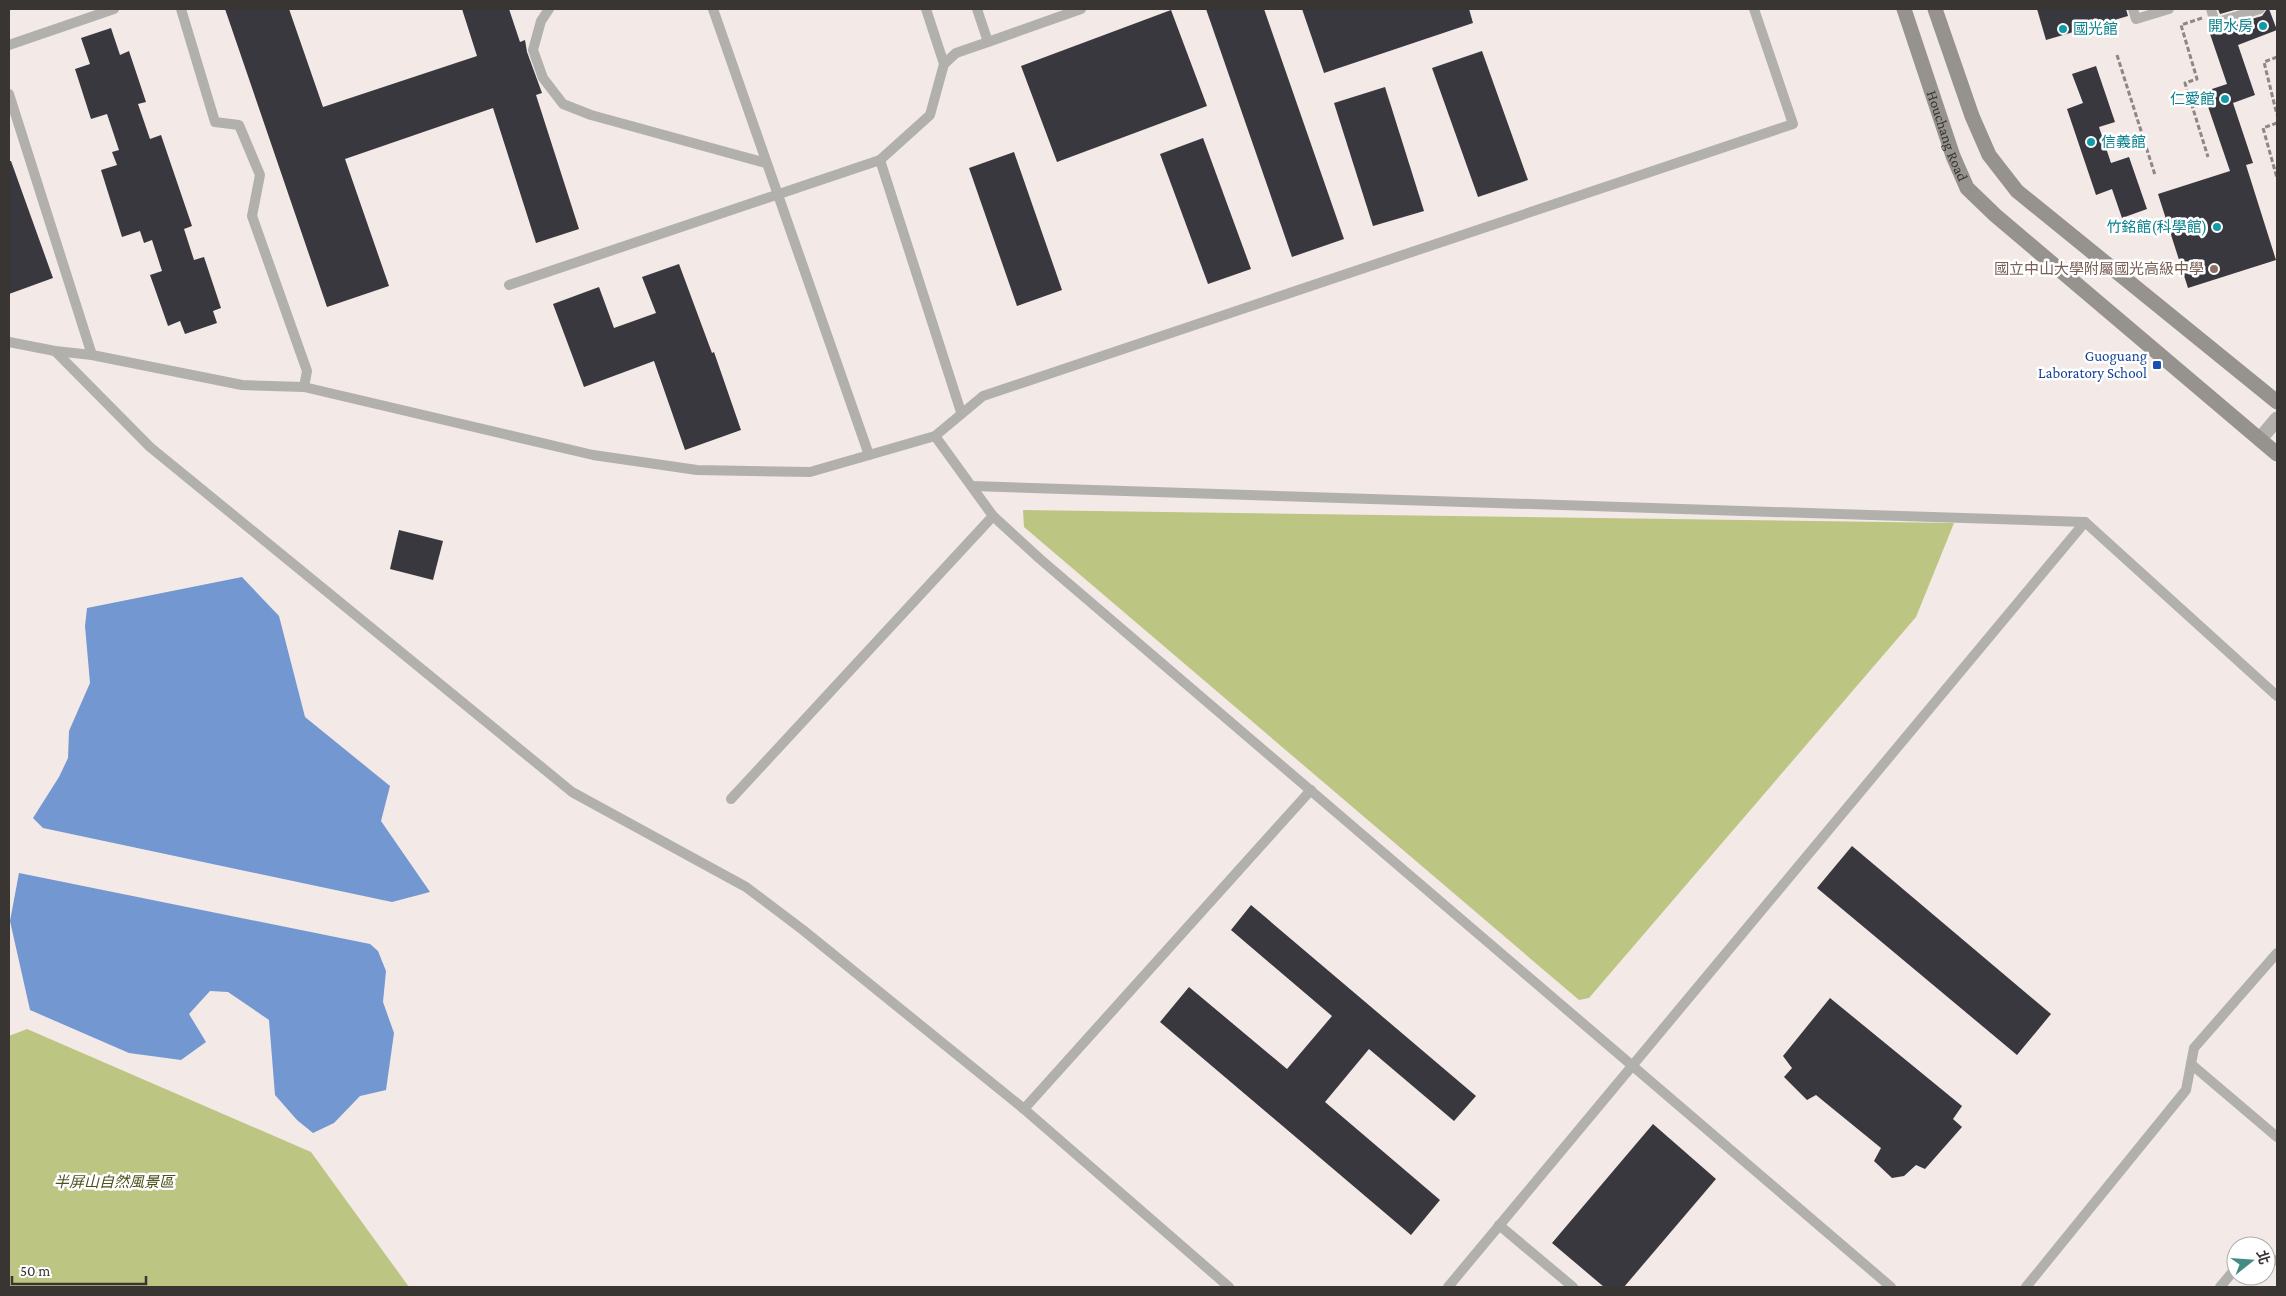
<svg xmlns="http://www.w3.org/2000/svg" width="2286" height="1296" viewBox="0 0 2286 1296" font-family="'Crimson Pro','Noto Sans TC',serif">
  <rect width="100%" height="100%" fill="#f3e9e6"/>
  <g fill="#bdc582">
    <path d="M1023 510 1954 523 1916 617 1589 998 1579 1000 1024 527Z"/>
    <path d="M27 1029 311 1152 409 1287H9V1036Z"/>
  </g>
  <g fill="#7297d1">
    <path d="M242 577 279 616 305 717 390 786 381 821 430 892 392 902 43 828 33 818 59 777 68 758 69 731 90 683 85 626 87 608Z"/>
    <path d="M19 873 370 944 378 951 386 971 383 1002 394 1033 386 1090 360 1096 334 1123 313 1133 297 1120 275 1095 269 1020 228 992 210 991 189 1014 206 1042 181 1060 129 1053 30 1010 10 921Z"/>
  </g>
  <g fill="#3a383f">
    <path d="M225 9H289L323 107 477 56 462 9H509L520 42 525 40 527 52 542 93 536 95 579 229 536 243 493 108 345 159 389 286 327 307Z"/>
    <path d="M1206 9H1264L1344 239 1292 257Z"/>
    <path d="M1302 9H1469L1473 23 1324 73Z"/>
    <path d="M2037 9H2126L2128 16 2046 40Z"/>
    <path d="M2218 9H2238L2220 14Z"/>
    <path d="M2267 9H2269L2277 30 2238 45 2255 95 2233 103 2253 163 2246 165 2276 260 2188 288 2158 194 2230 171 2203 92 2227 84 2209 31 2262 16Z"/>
    <path d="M1171 10 1207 106 1057 162 1021 66Z"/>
    <path d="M111 28 120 55 129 51 146 102 138 104 150 139 161 135 192 226 184 229 194 260 204 257 221 308 213 311 217 323 185 334 180 321 168 326 150 275 162 271 152 240 144 243 140 231 122 237 101 170 117 165 112 152 119 150 107 114 91 119 75 69 90 64 81 38Z"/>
    <path d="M1482 51 1528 180 1478 197 1432 68Z"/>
    <path d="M2096 66 2115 122 2099 127 2111 163 2129 157 2147 209 2122 218 2112 189 2096 195 2067 109 2083 103 2072 74Z"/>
    <path d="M1385 87 1424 211 1373 226 1334 103Z"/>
    <path d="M1203 138 1251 269 1208 284 1160 154Z"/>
    <path d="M1014 152 1062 290 1017 306 969 168Z"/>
    <path d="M9 161H11L53 278 9 294Z"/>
    <path d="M679 264 712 353 714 352 741 430 685 450 654 361 584 387 553 304 599 287 614 328 656 313 642 277Z"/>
    <path d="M399 530 443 541 433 580 390 569Z"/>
    <path d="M1852 846 2051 1014 2017 1055 1817 888Z"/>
    <path d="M1251 905 1476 1096 1454 1121 1369 1049 1325 1102 1440 1200 1411 1235 1160 1022 1189 987 1287 1069 1332 1016 1231 930Z"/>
    <path d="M1830 998 1962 1106 1953 1119 1962 1127 1925 1169 1916 1165 1904 1176 1892 1178 1874 1161 1881 1148 1816 1095 1807 1100 1784 1077 1792 1068 1783 1056Z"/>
    <path d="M1653 1124 1716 1179 1624 1287H1604L1552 1243Z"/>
  </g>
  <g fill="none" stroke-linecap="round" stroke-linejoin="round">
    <g stroke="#8e8785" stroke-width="3" stroke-dasharray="5 2.5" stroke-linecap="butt">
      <path d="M2202 18 2181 25 2197 79 2185 83 2208 157"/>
      <path d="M2117 55 2155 175"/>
      <path d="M2277 57 2264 62 2277 115"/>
      <path d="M2277 123 2263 128 2277 178"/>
    </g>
    <g stroke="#b2b0ad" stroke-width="10">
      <path d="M181 9 215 122 239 125 260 175 252 216 307 371 304 387"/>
      <path d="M549 9 541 21 533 50 543 78 563 104 591 115 766 163"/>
      <path d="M713 9 869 455"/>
      <path d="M926 9 944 64 930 115 880 160 961 412"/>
      <path d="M977 9 988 42 1081 9"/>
      <path d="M2133 9 2136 19 2169 9"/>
      <path d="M2211 9 2215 23 2260 9"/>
      <path d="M9 45 114 9"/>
      <path d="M944 64 956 53 988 42"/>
      <path d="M9 94 92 355"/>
      <path d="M509 285 880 160"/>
      <path d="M9 342 55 351 92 355 242 385 304 387 593 455 697 470 810 472 935 436 983 396 1793 124 1754 9"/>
      <path d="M55 351 150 447 572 792 746 887 803 930 1024 1109 1229 1287"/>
      <path d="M935 436 993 516 1040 559 1891 1287"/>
      <path d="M972 486 2085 522 2277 696"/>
      <path d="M731 799 993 516"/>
      <path d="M2191 1064 2277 1137"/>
      <path d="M1024 1109 1311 790"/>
      <path d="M1499 1225 1573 1287"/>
      <path d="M2266 1262 2277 1260"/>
      <path d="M1448 1287 2085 522"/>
      <path d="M2026 1287 2186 1090 2194 1048 2277 953"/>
      <path d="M2220 1287 2236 1268"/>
    </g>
    <path stroke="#b2b0ad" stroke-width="15" d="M2260 439 2277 419"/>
    <g stroke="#96938e" stroke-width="15">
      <path id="s1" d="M1904 9 1953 156 1967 188 1995 215 2277 454"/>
      <path d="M1935 9 1972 116 1989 155 2017 191 2277 402"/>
    </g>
  </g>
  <g fill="#0f9aa8" stroke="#fff" stroke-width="2">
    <circle cx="2263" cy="26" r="5"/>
    <circle cx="2063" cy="29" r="5"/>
    <circle cx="2225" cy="99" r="5"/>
    <circle cx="2091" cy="142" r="5"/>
    <circle cx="2217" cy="227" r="5"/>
  </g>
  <circle fill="#8d6e63" stroke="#fff" stroke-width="2" cx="2214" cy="269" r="5"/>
  <rect fill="#1a4fb4" stroke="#fff" stroke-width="2" x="2152" y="360" width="10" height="10" rx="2.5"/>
  <g text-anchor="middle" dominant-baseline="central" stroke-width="5" stroke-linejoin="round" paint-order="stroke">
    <g font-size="15" fill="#0d838f" stroke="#fff" text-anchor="end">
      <text x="2253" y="26">開水房</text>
      <text x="2073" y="29" text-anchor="start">國光館</text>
      <text x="2215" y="99">仁愛館</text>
      <text x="2101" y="142" text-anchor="start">信義館</text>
      <text x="2207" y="227">竹銘館(科學館)</text>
    </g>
    <g font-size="15" fill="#383533" stroke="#fff">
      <text stroke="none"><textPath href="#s1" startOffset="134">Houchang Road</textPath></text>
    </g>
    <g font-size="15" fill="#785e54" stroke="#fff" text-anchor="end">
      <text x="2204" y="269">國立中山大學附屬國光高級中學</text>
    </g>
    <g font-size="15" fill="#164399" stroke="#fff" text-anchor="end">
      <text x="2147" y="356">Guoguang<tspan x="2147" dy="17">Laboratory School</tspan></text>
    </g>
    <g font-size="15" font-style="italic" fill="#4d511b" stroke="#fff">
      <text x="114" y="1182">半屏山自然風景區</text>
    </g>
  </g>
  <rect width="2286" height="1296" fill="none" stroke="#383533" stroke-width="20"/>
  <g transform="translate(2251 1261) rotate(73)"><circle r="24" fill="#ffffff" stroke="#afaead"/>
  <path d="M0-4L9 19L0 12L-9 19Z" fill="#448b84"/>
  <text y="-8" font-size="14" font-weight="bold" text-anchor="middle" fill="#383533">北</text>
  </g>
  <path d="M12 1276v8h134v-8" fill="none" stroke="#383533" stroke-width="2.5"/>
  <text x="20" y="1276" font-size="15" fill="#383533" stroke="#ffffff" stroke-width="4" paint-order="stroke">50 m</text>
</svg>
